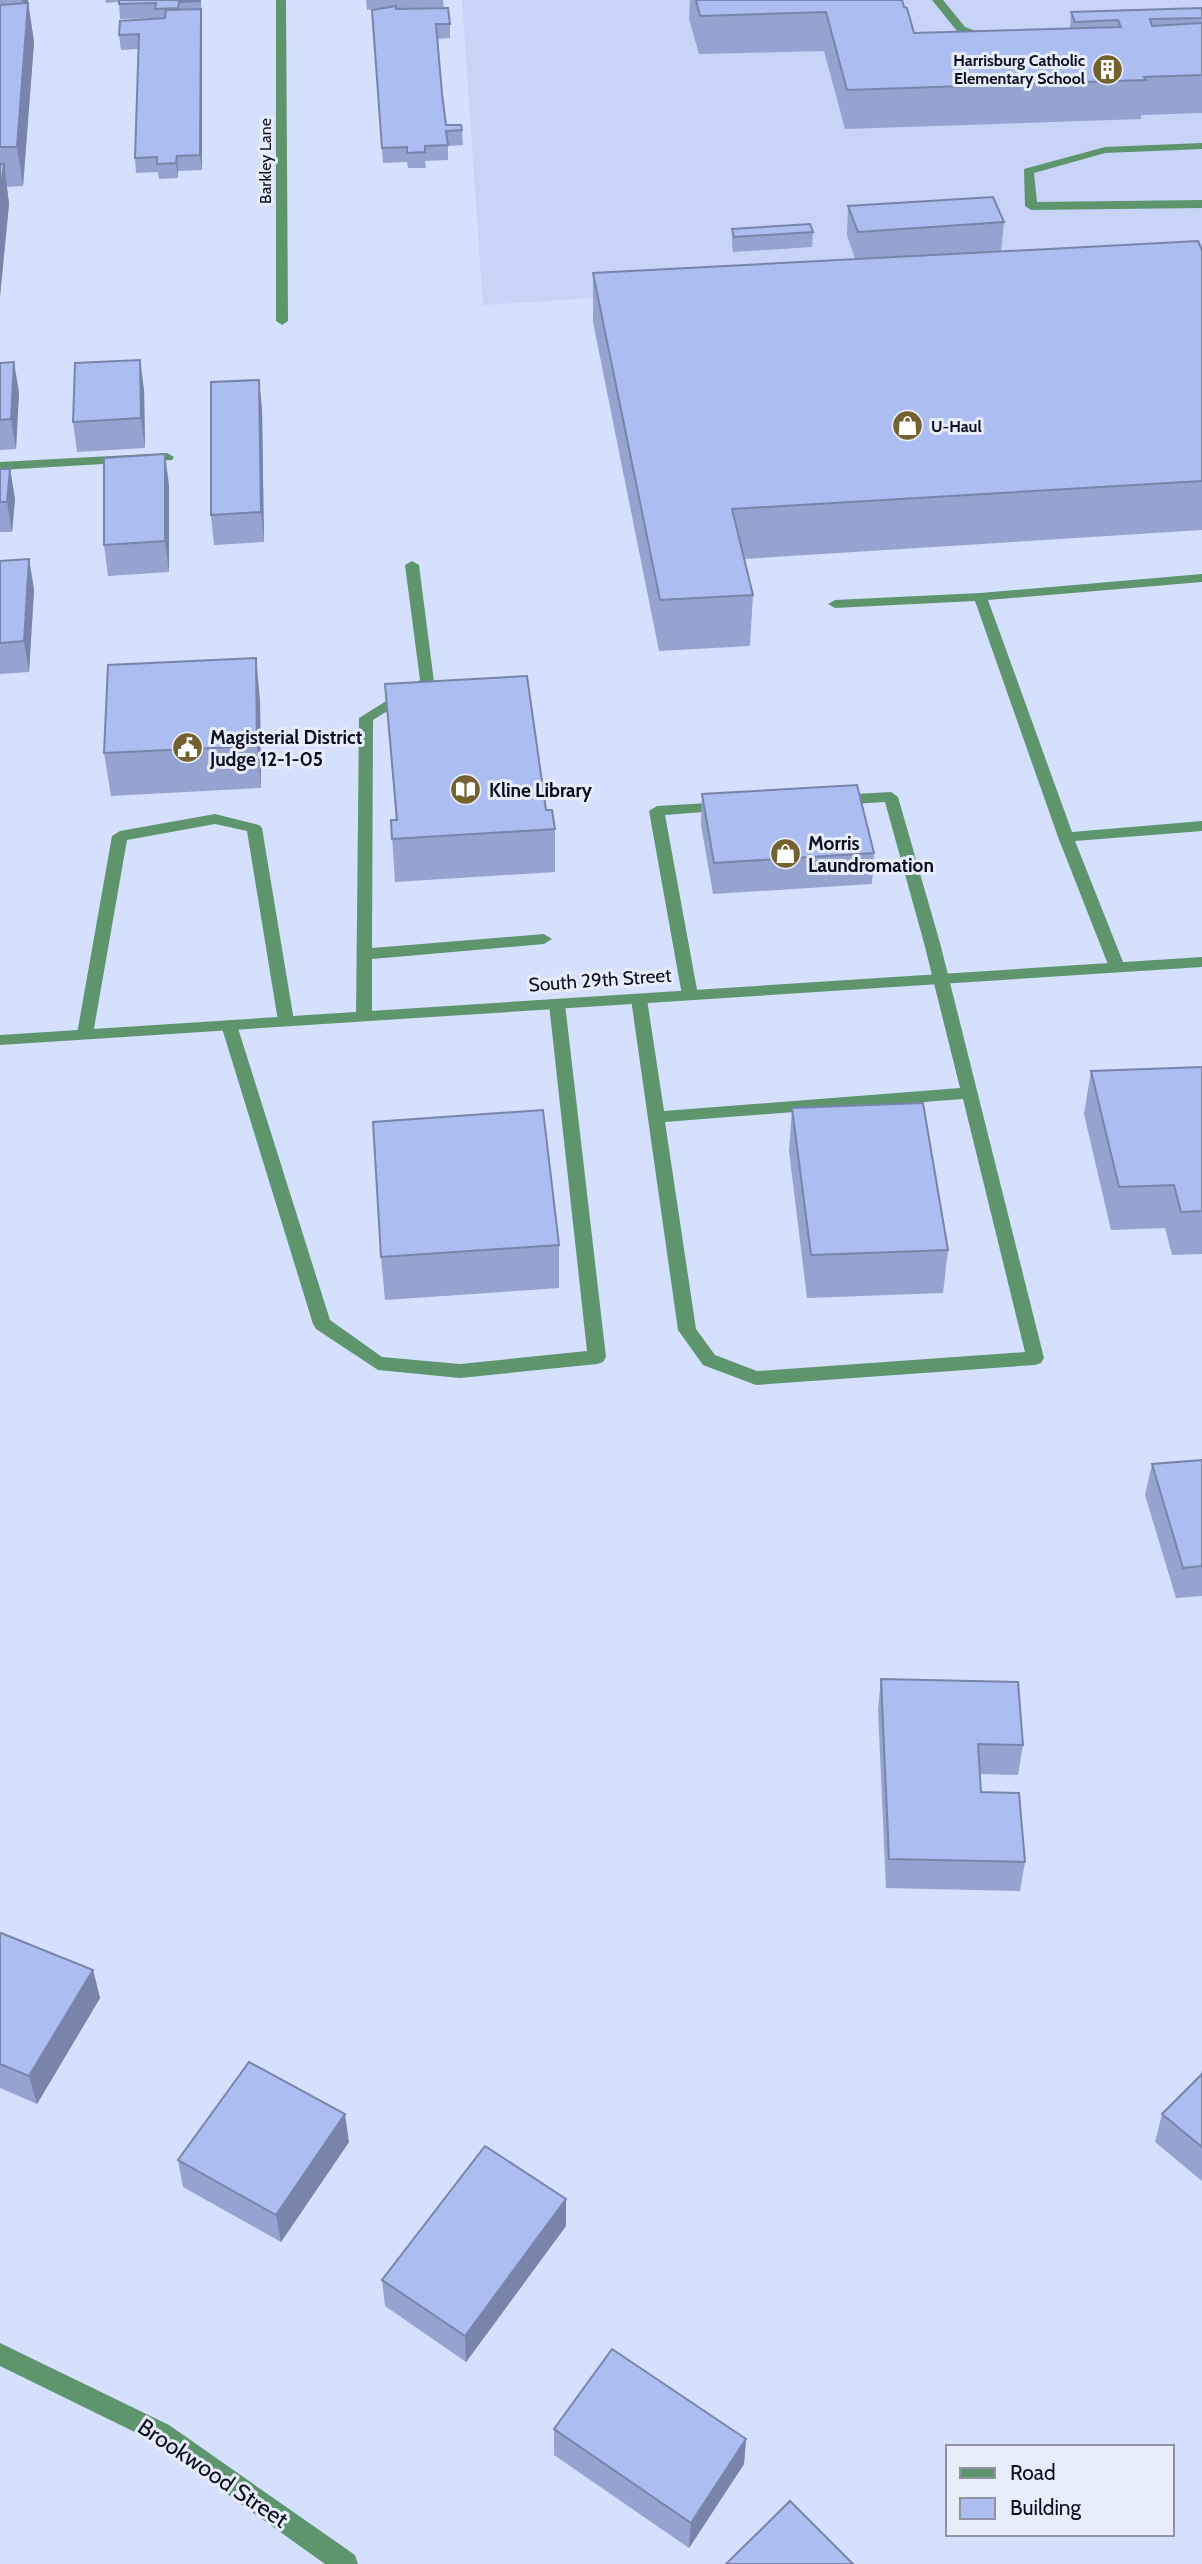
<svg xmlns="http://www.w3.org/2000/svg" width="1202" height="2564" viewBox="0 0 1202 2564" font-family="Cabin,sans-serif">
  <rect width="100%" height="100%" fill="#d5dffe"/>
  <path fill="#c7d3f7" d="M462 0H1202V259L483 305Z"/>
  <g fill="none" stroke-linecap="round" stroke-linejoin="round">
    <g fill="#5f956c" fill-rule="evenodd">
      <path d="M932 0H943L965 27 997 39 992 42 957 31Z"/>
      <path d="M1202 143V149L1105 153 1034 173 1037 202 1202 200V208L1031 210 1025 206 1024 169 1105 147Z"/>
      <path d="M167 453 174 457 172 460 0 470V462Z"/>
      <path d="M412 561 419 565 434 682 373 720 372 948 544 934 552 939 544 944 372 959V1016L364 1021 356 1016 359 718 420 680 405 565Z"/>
      <path d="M1202 574V582L988 600 1072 832 1202 821V831L1075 841 1125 967 1117 972 1109 967 1058 837 975 601 835 608 828 604 835 600 980 593Z"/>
      <path d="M891 792 898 797 940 943 1044 1358 1041 1363 1035 1365 756 1385 703 1365 678 1330 631 999 639 994 647 999 664 1111 960 1088 924 943 885 802 837 805 830 800 837 795ZM963 1099 1025 1352 757 1371 715 1355 696 1329 665 1122Z"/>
      <path d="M725 802 730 804 732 807 730 810 665 815 698 995 690 1000 682 995 649 811 657 806Z"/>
      <path d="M215 814 259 825 262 828 294 1021 286 1026 278 1021 247 831 215 824 127 840 93 1034 85 1039 79 1038 77 1034 112 836 120 831Z"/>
      <path d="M557 999 565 1004 606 1357 603 1362 597 1364 460 1378 378 1370 316 1329 313 1324 221 1025 229 1020 237 1025 330 1320 382 1357 460 1364 587 1351 549 1004Z"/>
    </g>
    <g fill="#5f956c" fill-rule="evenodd">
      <path d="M276 0H286L288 321 282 325 276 321Z"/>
      <path d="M0 2343 169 2425 355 2555 358 2564H325L153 2441 0 2366Z"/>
    </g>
    <path fill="#5f956c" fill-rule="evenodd" d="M1202 957V967L0 1045V1035Z"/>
  </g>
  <g fill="#94a3cf">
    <path d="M0 0H28L34 42 23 186 7 187 9 204 0 296Z"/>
    <path d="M105 0H201L202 24V170L178 171V178L159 179 158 172 136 173 135 158 138 49 121 50 119 35 156 18 120 19 119 2 106 3Z"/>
    <path d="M366 0H443L444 7 407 9 450 24V38L437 39 446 125 462 130 463 145 448 146V160L425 161 426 168H408L407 162 383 163 373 24V9L367 10Z"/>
    <path d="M690 0H902L914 33 1070 28 1071 12 1202 8V113L1141 115V119L845 129 824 51 699 54 689 19Z"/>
    <path d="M848 206 1004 222 1001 251 1202 250V530L744 559 753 595 750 646 659 651 593 322V273L855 259 847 235Z"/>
    <path d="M732 229 813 232 812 247 733 252 732 244Z"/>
    <path d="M0 363 19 392 16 449 0 450Z"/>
    <path d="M259 380 262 410 264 542 214 545 211 515Z"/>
    <path d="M144 389 145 448 77 452 73 422Z"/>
    <path d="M0 469H10L15 499 12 532H0Z"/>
    <path d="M169 485V572L108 576 104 545Z"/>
    <path d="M29 559 34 590 29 672 0 674V561Z"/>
    <path d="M385 684 546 810 555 829V872L395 882 391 820H396Z"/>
    <path d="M260 700 261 788 111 796 104 753Z"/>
    <path d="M702 794 874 853 872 884 713 894 701 825Z"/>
    <path d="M1202 1067V1254L1172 1255 1165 1228 1111 1230 1084 1114 1091 1071Z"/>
    <path d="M792 1108 948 1250 943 1293 807 1298 789 1151Z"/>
    <path d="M559 1245V1288L385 1300 381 1257Z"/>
    <path d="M1202 1460V1596L1176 1598 1145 1495 1152 1464Z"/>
    <path d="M881 1679 1023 1745 1018 1775 980 1774 981 1792 1025 1862 1020 1891 886 1888 878 1709Z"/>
    <path d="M0 1935 93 1970 100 1998 37 2104 0 2088Z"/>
    <path d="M1202 2069V2181L1155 2142 1162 2114 1200 2077Z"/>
    <path d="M349 2142 281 2242 183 2187 178 2160Z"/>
    <path d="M566 2226 466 2362 385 2306 382 2280Z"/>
    <path d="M554 2429 746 2439 744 2464 689 2548 554 2455Z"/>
  </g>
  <g fill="#7884a9">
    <path d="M22 0H28L26 26Z"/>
    <path d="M28 3 34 42 23 186 17 147Z"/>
    <path d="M201 9 202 24V170L200 155Z"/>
    <path d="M177 156 178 171V178L176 163Z"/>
    <path d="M4 164 9 204 0 296V197Z"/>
    <path d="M140 360 144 389 145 448 141 418Z"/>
    <path d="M14 362 19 392 16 449 11 419Z"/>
    <path d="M259 380 262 410 264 542 261 512Z"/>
    <path d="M165 454 169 485V572L165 541Z"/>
    <path d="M10 469 15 499 12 532 7 502Z"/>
    <path d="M29 559 34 590 29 672 24 641Z"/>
    <path d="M256 658 260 700 261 788 257 746Z"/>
    <path d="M93 1970 100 1998 37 2104 29 2076Z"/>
    <path d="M345 2114 349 2142 281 2242 276 2215Z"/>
    <path d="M566 2199V2226L466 2362 465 2336Z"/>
    <path d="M746 2439 744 2464 689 2548 691 2523Z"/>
  </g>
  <g fill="#acbdf1" stroke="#7884a9" stroke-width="2">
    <path d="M119 0H200V1L179 2 178 8 155 9 156 3 119 4Z"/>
    <path d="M696 0H902L904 7 907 8 914 33 1121 27 1118 20 1075 22 1071 12 1202 8V18L1150 19 1152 26 1202 23V75L1144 77 1146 80 847 90 826 12 700 16Z"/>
    <path d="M28 3 17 147H0V5Z"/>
    <path d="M396 6V9L448 8 450 24H436L442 94 446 125H461L462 130 446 131 448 145 425 146V152L407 153V147L382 148 372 10Z"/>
    <path d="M201 9 200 155 177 156 176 163 157 164V157L135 158 139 34 119 35 120 21 165 18 166 10Z"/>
    <path d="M0 164H4L0 197Z"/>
    <path d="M993 197 1004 222 858 232 848 206Z"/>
    <path d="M810 224 813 232 734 237 732 229Z"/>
    <path d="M1198 241 1202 250V481L732 509 753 595 660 600 593 273Z"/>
    <path d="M140 360 141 418 73 422 75 363Z"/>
    <path d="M14 362 11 419 0 420V363Z"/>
    <path d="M259 380 261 512 211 515V382Z"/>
    <path d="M165 454V541L104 545V458Z"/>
    <path d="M0 469H10L7 502H0Z"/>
    <path d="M29 559 24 641 0 643V561Z"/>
    <path d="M256 658 257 746 104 753 108 665Z"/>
    <path d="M527 676 546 810H552L555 829 392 839 391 820H397L385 684Z"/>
    <path d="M857 785 874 853 714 863 702 794Z"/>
    <path d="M1202 1067V1211L1181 1212 1174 1185 1119 1187 1091 1071Z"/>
    <path d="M923 1103 948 1250 811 1255 792 1108Z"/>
    <path d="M543 1110 559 1245 381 1257 373 1122Z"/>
    <path d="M1202 1460V1566L1183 1568 1152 1464Z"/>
    <path d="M881 1679 1018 1682 1023 1745 978 1744 981 1792 1019 1793 1025 1862 889 1859Z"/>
    <path d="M1 1933 93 1970 29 2076 0 2064V1935Z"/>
    <path d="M249 2062 345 2114 276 2215 178 2160Z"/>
    <path d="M1202 2074V2147L1162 2114Z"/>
    <path d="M485 2146 566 2199 465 2336 382 2280Z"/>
    <path d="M612 2349 746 2439 691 2523 554 2429Z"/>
    <path d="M790 2501 853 2564H726Z"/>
  </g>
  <defs>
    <symbol id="building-disc" viewBox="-11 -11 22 22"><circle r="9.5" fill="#73622f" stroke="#e8edfc"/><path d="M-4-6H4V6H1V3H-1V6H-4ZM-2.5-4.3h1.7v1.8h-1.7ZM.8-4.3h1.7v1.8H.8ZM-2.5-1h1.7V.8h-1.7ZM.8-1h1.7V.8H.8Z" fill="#fff"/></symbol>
    <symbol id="shop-disc" viewBox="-11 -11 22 22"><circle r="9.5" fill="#73622f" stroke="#e8edfc"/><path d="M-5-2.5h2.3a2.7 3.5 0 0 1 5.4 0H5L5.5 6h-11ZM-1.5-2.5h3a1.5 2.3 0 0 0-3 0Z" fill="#fff"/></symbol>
    <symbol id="civic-disc" viewBox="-11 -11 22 22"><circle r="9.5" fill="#73622f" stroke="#e8edfc"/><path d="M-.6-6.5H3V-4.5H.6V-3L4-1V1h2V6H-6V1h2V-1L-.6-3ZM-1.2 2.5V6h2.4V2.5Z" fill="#fff"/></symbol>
    <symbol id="library-disc" viewBox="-11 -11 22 22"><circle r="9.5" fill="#73622f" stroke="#e8edfc"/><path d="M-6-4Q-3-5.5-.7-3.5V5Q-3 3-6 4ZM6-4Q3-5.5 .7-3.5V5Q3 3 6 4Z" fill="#fff"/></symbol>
  </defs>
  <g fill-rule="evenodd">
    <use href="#building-disc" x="1090" y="52" width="35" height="35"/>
    <use href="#shop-disc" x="890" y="408" width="35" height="35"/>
    <use href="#civic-disc" x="170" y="730" width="35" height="35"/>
    <use href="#library-disc" x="448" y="772" width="35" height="35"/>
    <use href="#shop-disc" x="768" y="836" width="35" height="35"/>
  </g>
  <g text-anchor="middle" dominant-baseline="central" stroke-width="6" stroke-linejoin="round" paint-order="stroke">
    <g font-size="16" font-weight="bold" fill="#0b0e1b" stroke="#e8edfc" text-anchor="end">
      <text x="1085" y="60">Harrisburg Catholic<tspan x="1085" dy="18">Elementary School</tspan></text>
      <text x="931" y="426" text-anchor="start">U-Haul</text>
    </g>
    <g font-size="16" fill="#0b0e1b" stroke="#e8edfc">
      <text transform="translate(265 161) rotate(-90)">Barkley Lane</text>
    </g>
    <g font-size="19" font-weight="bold" fill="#0b0e1b" stroke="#e8edfc" text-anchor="start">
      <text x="210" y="737">Magisterial District<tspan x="210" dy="22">Judge 12-1-05</tspan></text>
      <text x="489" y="790">Kline Library</text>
      <text x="808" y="843">Morris<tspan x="808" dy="22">Laundromation</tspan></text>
    </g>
    <g font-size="19" fill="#0b0e1b" stroke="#e8edfc">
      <text transform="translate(600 980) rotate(-4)">South 29th Street</text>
    </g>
    <g font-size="23" fill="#0b0e1b" stroke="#e8edfc">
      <text transform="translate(213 2473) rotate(34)">Brookwood Street</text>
    </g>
  </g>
  <rect x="946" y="2445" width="228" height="91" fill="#e8edfc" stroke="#9094a2" stroke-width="2"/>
  <rect x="960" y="2468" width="35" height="10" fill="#5f956c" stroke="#9094a2" stroke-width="2"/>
  <text x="1010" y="2480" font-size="21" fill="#0b0e1b">Road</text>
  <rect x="960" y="2498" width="35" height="21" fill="#acbdf1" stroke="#9094a2" stroke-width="2"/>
  <text x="1010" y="2515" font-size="21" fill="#0b0e1b">Building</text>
</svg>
